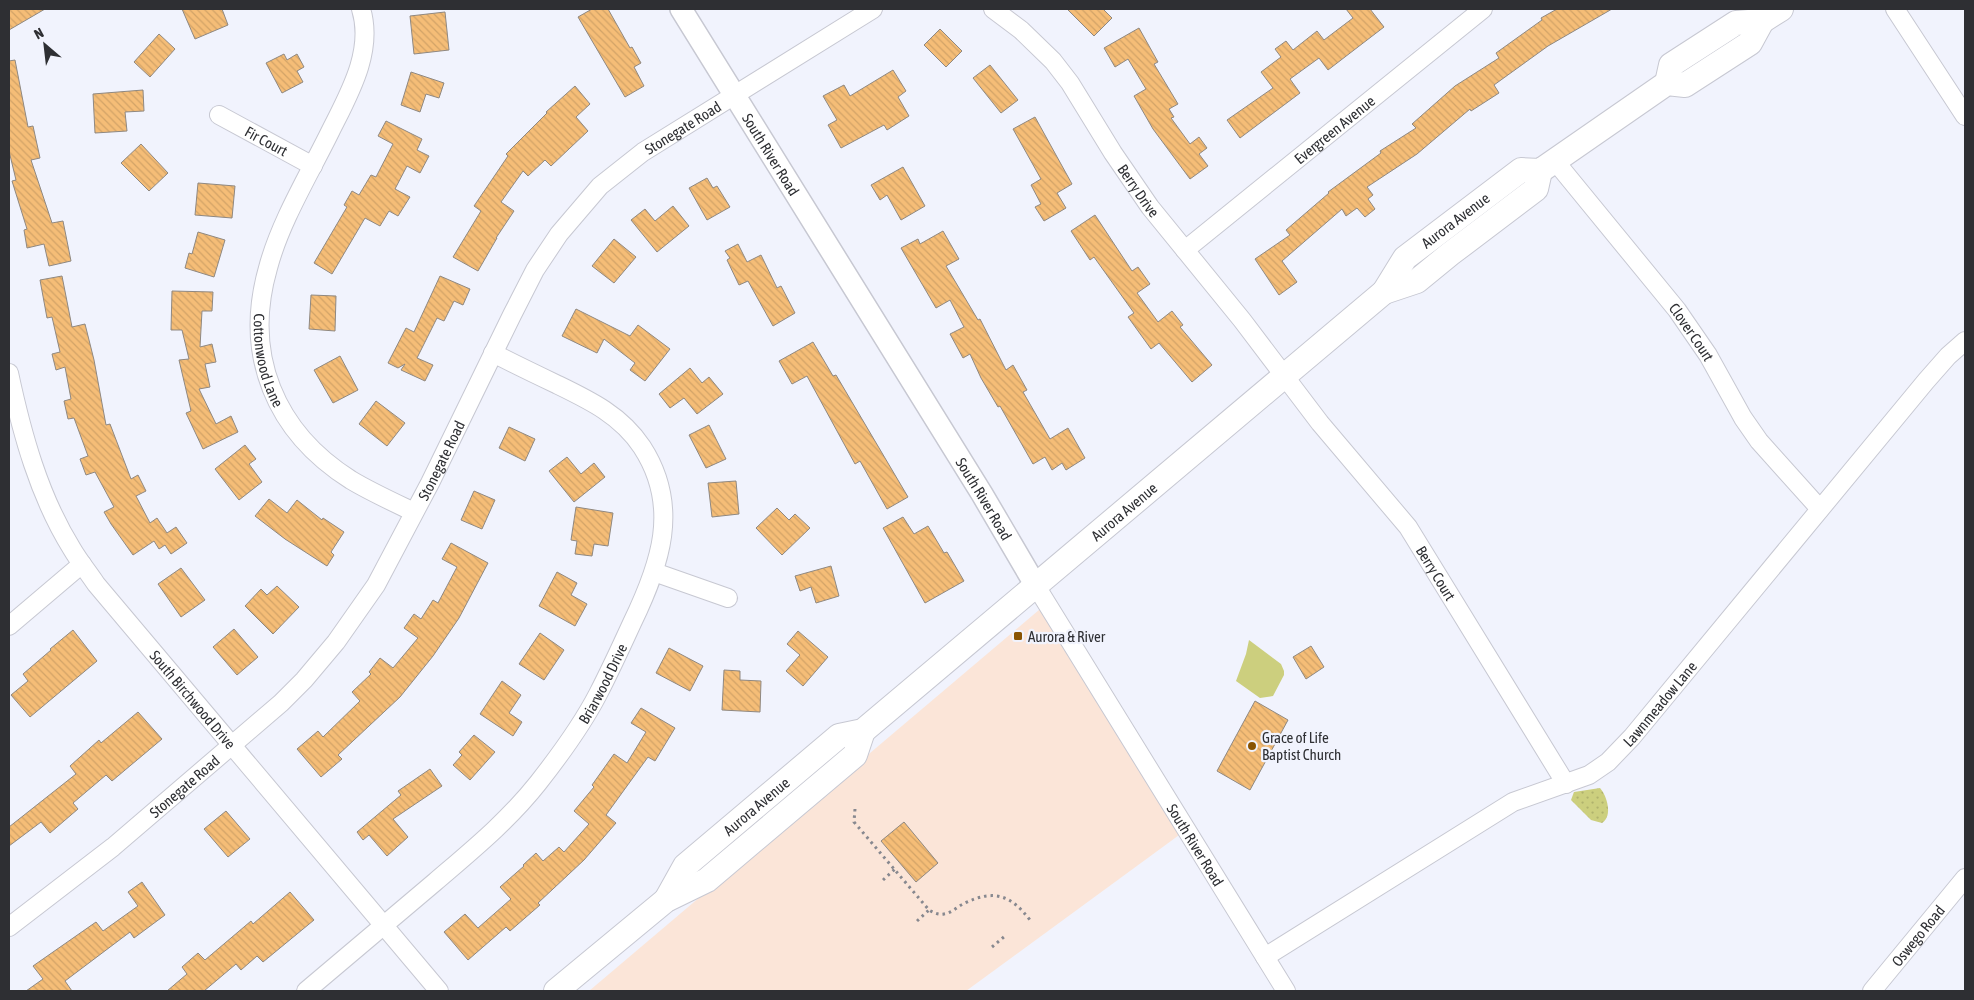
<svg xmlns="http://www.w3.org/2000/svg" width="1974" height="1000" viewBox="0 0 1974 1000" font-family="'Asap Condensed',sans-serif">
  <defs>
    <pattern id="grass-dots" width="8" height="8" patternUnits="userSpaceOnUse" patternTransform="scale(1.25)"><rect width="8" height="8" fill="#cccf7e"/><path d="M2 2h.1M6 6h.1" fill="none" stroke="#b0b26d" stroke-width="1.8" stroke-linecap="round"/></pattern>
    <pattern id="building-back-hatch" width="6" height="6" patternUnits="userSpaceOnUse" patternTransform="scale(1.25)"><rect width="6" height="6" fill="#f5bd77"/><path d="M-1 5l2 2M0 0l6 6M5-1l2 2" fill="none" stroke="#d2a367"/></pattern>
  </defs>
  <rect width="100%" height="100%" fill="#f1f3fd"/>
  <path fill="#fbe5d8" d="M1046 604 1186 830 966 991H589Z"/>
  <path fill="url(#grass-dots)" d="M1600 788C1607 796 1613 816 1602 823L1591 820 1571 800 1574 792Z"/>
  <path fill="#cccf7e" d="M1249 640 1281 664 1284 671V675L1273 696 1260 698 1236 681 1246 654Z"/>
  <g fill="url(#building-back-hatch)" stroke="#8f8881">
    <path d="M9 9H45L9 30Z"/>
    <path d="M182 9H222L228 25 195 39Z"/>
    <path d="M592 9H608L630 48 632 47 641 63 634 67 644 86 625 97 578 17Z"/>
    <path d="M1067 9H1103L1112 18 1094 36Z"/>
    <path d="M1346 9H1370L1384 27 1328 70 1319 58 1290 79 1300 93 1240 138 1227 120 1273 88 1261 72 1281 57 1275 49 1286 41 1293 50 1317 31 1324 40 1353 18Z"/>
    <path d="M1557 9H1612L1548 46 1494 85 1499 93 1471 111 1470 109 1417 154 1367 187 1373 195 1368 199 1375 209 1365 217 1357 208 1346 216 1342 209 1282 261 1297 282 1279 295 1255 259 1290 235 1286 230 1329 193 1328 192 1381 153 1380 151 1416 128 1412 124 1455 86 1499 58 1496 53 1542 20 1541 18Z"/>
    <path d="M445 12 449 50 414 54 410 16Z"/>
    <path d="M1139 28 1158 62 1154 64 1178 104 1169 109 1174 117 1171 118 1190 144 1199 137 1207 148 1199 154 1208 166 1190 179 1153 129 1134 96 1146 89 1128 59 1115 67 1104 48Z"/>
    <path d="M940 29 962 51 946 67 924 45Z"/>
    <path d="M159 34 175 49 150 77 134 62Z"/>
    <path d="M284 54 287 60 297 54 304 67 297 71 303 82 282 93 266 63Z"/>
    <path d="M15 60 28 127 33 126 40 158 31 160 52 223 63 221 71 261 49 266 44 244 27 248 24 230 27 229 12 181 16 180 9 151V61Z"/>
    <path d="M990 65 1018 100 1001 113 973 78Z"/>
    <path d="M893 70 906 91 898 97 909 116 887 130 884 125 841 148 828 125 837 120 823 96 844 85 850 96Z"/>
    <path d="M411 72 444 83 439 98 426 94 420 112 401 105Z"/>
    <path d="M575 86 590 104 576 117 588 131 551 166 545 160 528 176 523 171 501 202 514 211 496 238H497L478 271 453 257 481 211 474 206 508 156 506 154 547 113 546 112Z"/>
    <path d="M143 90 144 111 125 112 127 131 95 133 93 94Z"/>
    <path d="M1035 117 1072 184 1057 193 1066 208 1044 221 1035 207 1041 204 1031 185 1041 179 1013 129Z"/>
    <path d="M386 121 422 139 417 150 429 156 420 173 407 166 395 189 410 197 398 216 389 211 380 226 365 218 332 274 314 263 347 207 344 205 352 191 359 195 371 175 376 177 393 144 378 136Z"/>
    <path d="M141 144 168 173 149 191 121 163Z"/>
    <path d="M903 167 925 206 901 220 887 195 880 200 871 185Z"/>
    <path d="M707 178 713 188 717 186 730 207 707 220 689 188Z"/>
    <path d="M198 183 235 186 232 218 195 215Z"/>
    <path d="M673 206 689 226 657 252 631 220 645 209 655 221Z"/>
    <path d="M1095 215 1132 271 1138 267 1150 284 1137 293 1158 322 1172 311 1183 325 1180 327 1212 365 1192 382 1159 343 1151 349 1128 317 1134 313 1094 257 1090 260 1071 231Z"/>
    <path d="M943 231 959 259 946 266 978 320 980 319 1006 370 1013 365 1027 390 1023 392 1050 439 1068 428 1085 458 1066 470 1062 463 1052 470 1045 457 1033 464 1000 406 998 407 981 378 970 354 963 358 950 334 964 327 950 300 936 308 901 248 918 239 920 244Z"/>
    <path d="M198 232 225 240 214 277 185 268 189 253 192 254Z"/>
    <path d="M614 239 636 257 614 283 592 266Z"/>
    <path d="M738 244 747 262 761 255 777 288 781 286 795 313 773 326 748 281 739 285 727 260 730 258 725 251Z"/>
    <path d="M62 276 72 327 85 324 94 360 106 425 110 424 131 479 138 475 146 491 136 496 150 523 157 518 167 533 176 527 187 543 171 554 165 545 159 549 154 541 133 555 111 524 104 512 114 507 95 472 86 475 80 459 88 456 74 418 68 419 64 401 71 399 65 367 56 370 52 354 60 352 52 317 47 318 40 280Z"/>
    <path d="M440 276 470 289 463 305 454 301 444 321 437 318 417 358 433 365 425 381 401 370 405 364 398 368 388 363 406 328 414 332Z"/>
    <path d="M172 291 213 292 212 311H202L200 347 212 344 216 362 205 364 210 387 199 389 216 424 231 416 238 432 203 449 186 413 191 411 179 360 189 359 182 330H171Z"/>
    <path d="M311 295 336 296 335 331 309 329Z"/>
    <path d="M576 309 630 336 638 325 670 349 645 381 630 370 635 363 604 339 597 353 562 336Z"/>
    <path d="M813 342 833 376 836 375 908 497 887 509 860 461 855 464 807 376 792 384 779 361Z"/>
    <path d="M340 356 358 390 333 403 314 370Z"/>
    <path d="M690 368 702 383 709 377 723 394 697 414 684 398 670 408 659 394Z"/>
    <path d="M376 401 405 423 387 446 359 424Z"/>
    <path d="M709 425 726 459 706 468 689 435Z"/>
    <path d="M509 427 535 439 525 461 499 448Z"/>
    <path d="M245 445 256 459 249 464 262 482 239 500 215 469Z"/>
    <path d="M567 457 581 474 594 463 605 477 574 502 549 471Z"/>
    <path d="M736 481 739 514 712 517 708 483Z"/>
    <path d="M474 491 495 500 482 529 461 520Z"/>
    <path d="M269 499 287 513 297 500 322 520 323 518 344 532 331 552 334 555 327 566 285 539 255 516Z"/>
    <path d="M576 507 613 513 608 546 594 544 592 556 575 554 577 541 571 540Z"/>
    <path d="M777 508 789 520 795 514 810 528 782 555 756 528Z"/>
    <path d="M903 517 914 534 928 526 944 553 947 552 964 581 925 603 883 528Z"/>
    <path d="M451 543 488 563 459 618 433 656 400 697 338 755 342 759 321 777 297 749 318 731 323 737 360 701 352 692 371 674 369 672 380 658 393 668 418 638 404 628 414 614 421 619 433 600 438 603 457 567 442 559Z"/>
    <path d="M831 566 839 596 816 603 811 587 800 591 795 576Z"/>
    <path d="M181 568 205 600 181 617 158 584Z"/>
    <path d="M557 572 577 583 571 595 587 604 575 626 539 606Z"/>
    <path d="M277 586 299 607 273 634 245 606 261 589 267 595Z"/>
    <path d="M234 629 258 657 237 675 213 647Z"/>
    <path d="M73 630 97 661 30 717 11 695 28 681 23 674 51 650 50 649Z"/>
    <path d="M798 631 828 657 803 686 786 671 800 655 787 644Z"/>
    <path d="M540 633 564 650 544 680 519 664Z"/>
    <path d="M1311 646 1324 667 1306 679 1293 657Z"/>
    <path d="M669 648 703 666 690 691 656 673Z"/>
    <path d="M724 670 740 671V680L761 681 760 712 722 710Z"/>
    <path d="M502 681 521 695 509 713 522 722 513 736 480 714Z"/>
    <path d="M1255 701 1288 720 1250 790 1217 771Z"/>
    <path d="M641 708 675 728 655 761 648 757 606 815 616 823 584 860 538 903 540 905 510 931 506 927 468 960 444 932 465 914 478 928 511 899 500 887 524 866 523 865 536 853 543 861 559 847 564 852 589 824 574 811 594 787 592 785 614 754 627 763 646 732 631 723Z"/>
    <path d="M138 712 162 739 112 781 106 775 73 803 78 809 50 833 41 822 9 846V827L76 774 70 766 99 740 101 743Z"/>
    <path d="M474 735 495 752 470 780 453 765 462 755 459 752Z"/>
    <path d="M430 769 442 786 393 819 408 837 387 856 369 835 363 840 357 832 401 795 398 791Z"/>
    <path d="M226 811 250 839 228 857 204 829Z"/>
    <path d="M904 822 938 863 916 882 881 841Z"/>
    <path d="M142 882 165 915 134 938 130 932 65 981 72 991H26L43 979 33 966 96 922 103 931 138 906 128 892Z"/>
    <path d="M290 892 314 920 263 962 257 956 241 970 236 964 204 991H167L187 974 182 967 198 953 205 960 251 921 253 924Z"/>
  </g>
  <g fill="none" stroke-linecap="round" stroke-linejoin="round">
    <defs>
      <g id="minor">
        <path id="s1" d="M361 9C374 51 349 94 331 130 310 173 280 222 268 268 243 355 275 432 351 480 371 492 393 502 414 512"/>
        <path id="s2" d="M993 9 1021 30 1053 61 1070 83 1113 153 1150 207 1242 320 1320 423 1408 527 1566 784"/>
        <path d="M1895 9 1965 116"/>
        <path id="s3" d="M219 115 313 166"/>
        <path id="s4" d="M1555 161 1677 310 1708 355 1743 418 1759 441 1820 509"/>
        <path id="s5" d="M1185 250 1483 9"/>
        <path id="s6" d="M9 373C22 434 39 496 72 549 79 561 88 572 96 584L439 991"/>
        <path d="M654 572 728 598"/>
        <path id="s7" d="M1036 586 1286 991"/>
        <path d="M9 626 82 564"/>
        <path id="s8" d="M9 927 113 847 281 703 304 680 336 642 376 585 430 483 512 315 535 270 559 234 600 186 643 152 873 9"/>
        <path id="s9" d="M1265 957 1513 802 1589 775 1608 762 1632 737 1926 381 1948 356 1965 341"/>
        <path id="s10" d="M306 991C349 955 392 918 435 882 471 851 508 821 538 783 560 755 582 725 598 694 610 671 621 647 632 623 660 565 681 507 642 447 621 415 589 400 556 384 535 374 514 364 493 353"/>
        <path id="s11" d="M1872 991 1965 878"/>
      </g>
      <g id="tertiary">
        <path id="s12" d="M681 9 982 494 1036 586"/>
      </g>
      <g id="secondary">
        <path d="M1667 83 1671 65 1736 23 1762 21 1781 9"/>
        <path d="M1384 292 1417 281 1450 254 1536 189 1540 171"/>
        <path id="s13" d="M666 900 685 866 839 736 863 731 1384 292 1405 258 1521 170 1540 171 1667 83 1685 85 1750 43 1762 21"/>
        <path d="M556 991 666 900 707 880 855 755 863 731"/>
      </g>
    </defs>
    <use href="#minor" stroke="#c7c8d2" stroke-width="20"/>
    <use href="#tertiary" stroke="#c7c8d2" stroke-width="24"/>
    <use href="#secondary" stroke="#c7c8d2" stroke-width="26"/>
    <g stroke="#87888f" stroke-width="3" stroke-dasharray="2.5 4" stroke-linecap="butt">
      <path d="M855 809 854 822 929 910C934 913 939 915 944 914 952 913 958 906 965 903 994 889 1011 895 1030 920"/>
      <path d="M883 880 895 869"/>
      <path d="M917 921 929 910"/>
      <path d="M992 947 1005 936"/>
    </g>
    <use href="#minor" stroke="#fff" stroke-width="18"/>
    <use href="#tertiary" stroke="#fff" stroke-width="21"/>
    <use href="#secondary" stroke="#fff" stroke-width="24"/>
  </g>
  <g fill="#895301" stroke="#f1f3fd" stroke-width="2">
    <rect x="1013" y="631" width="10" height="10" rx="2.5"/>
    <circle cx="1252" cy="746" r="5"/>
  </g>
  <g text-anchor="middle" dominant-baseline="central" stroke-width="4.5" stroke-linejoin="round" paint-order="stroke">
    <g font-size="15" fill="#2e2f33" stroke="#f1f3fd">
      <text stroke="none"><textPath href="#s8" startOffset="1065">Stonegate Road</textPath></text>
      <text stroke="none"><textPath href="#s5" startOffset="192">Evergreen Avenue</textPath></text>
      <text stroke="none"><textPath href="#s3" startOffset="54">Fir Court</textPath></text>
      <text stroke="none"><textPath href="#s12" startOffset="171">South River Road</textPath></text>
      <text stroke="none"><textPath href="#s2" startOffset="235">Berry Drive</textPath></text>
      <text stroke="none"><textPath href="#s13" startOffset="1049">Aurora Avenue</textPath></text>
      <text stroke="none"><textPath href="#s4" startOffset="219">Clover Court</textPath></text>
      <text stroke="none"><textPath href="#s1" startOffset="374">Cottonwood Lane</textPath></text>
      <text stroke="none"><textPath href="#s8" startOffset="645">Stonegate Road</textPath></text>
      <text stroke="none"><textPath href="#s12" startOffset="576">South River Road</textPath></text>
      <text stroke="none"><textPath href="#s13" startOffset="606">Aurora Avenue</textPath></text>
      <text stroke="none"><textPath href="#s2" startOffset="720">Berry Court</textPath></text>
      <text stroke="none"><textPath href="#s10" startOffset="431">Briarwood Drive</textPath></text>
      <text stroke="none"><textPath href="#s6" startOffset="381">South Birchwood Drive</textPath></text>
      <text stroke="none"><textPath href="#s9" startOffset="474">Lawnmeadow Lane</textPath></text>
      <text stroke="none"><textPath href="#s8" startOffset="225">Stonegate Road</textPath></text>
      <text stroke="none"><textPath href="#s13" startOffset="132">Aurora Avenue</textPath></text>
      <text stroke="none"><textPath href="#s7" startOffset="304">South River Road</textPath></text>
      <text stroke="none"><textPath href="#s11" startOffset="72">Oswego Road</textPath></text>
    </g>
    <g font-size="15" fill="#2e2f33" stroke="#f1f3fd" text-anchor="start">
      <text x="1028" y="636">Aurora &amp; River</text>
      <text x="1262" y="737">Grace of Life<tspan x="1262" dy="17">Baptist Church</tspan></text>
    </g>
  </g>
  <rect width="1974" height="1000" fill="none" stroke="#2e2f33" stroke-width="20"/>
  <g transform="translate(45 45) rotate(332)" stroke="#f1f3fd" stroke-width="4" paint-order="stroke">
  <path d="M0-4L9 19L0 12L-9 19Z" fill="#2e2f33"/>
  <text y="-8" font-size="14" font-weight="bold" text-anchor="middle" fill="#2e2f33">N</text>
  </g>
</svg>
